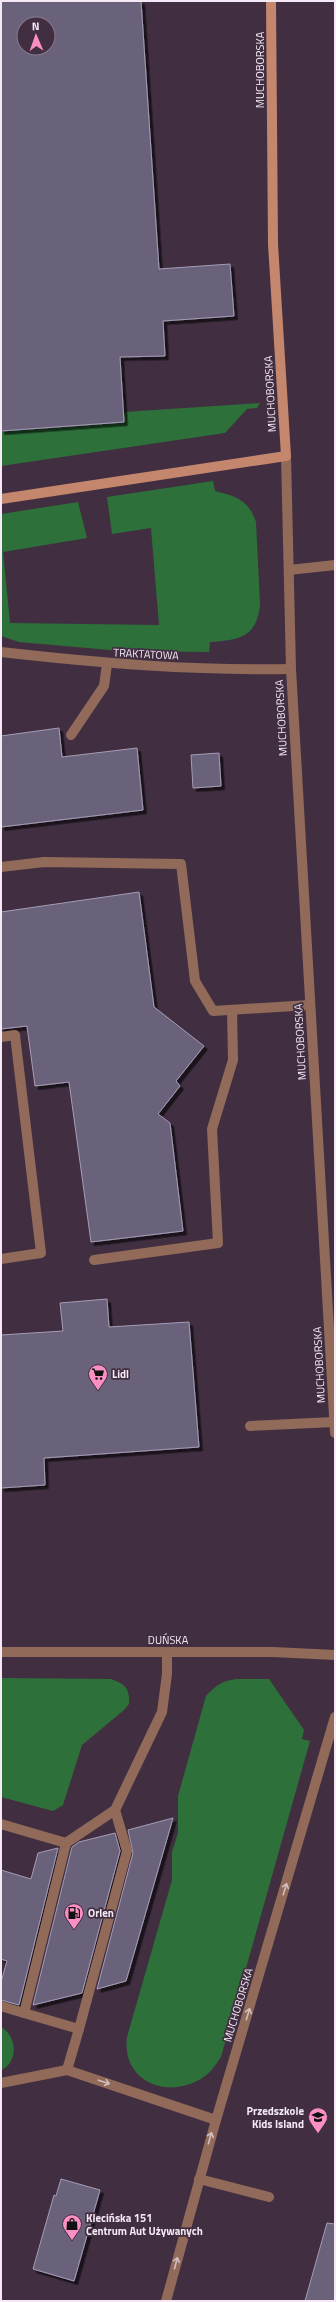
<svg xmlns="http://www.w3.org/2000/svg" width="336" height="2302" viewBox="0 0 336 2302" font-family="'Titillium Web',sans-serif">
  <defs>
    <filter id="shadow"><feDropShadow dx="3.5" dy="3.5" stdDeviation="0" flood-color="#0009"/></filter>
  </defs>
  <rect width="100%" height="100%" fill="#412f41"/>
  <g fill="#2d7039">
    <path d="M260 403 257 408 247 409 225 433 1 466V432L124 422V412Z"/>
    <path d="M213 481 215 491C235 496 249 500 256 522L260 604C257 637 240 640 210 642L209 652 121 651 19 642 1 636V514L78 502 87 538 3 552 10 623 159 625 151 528 112 534 107 497Z"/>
    <path d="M1 1678 111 1679C125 1684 130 1688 129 1704L124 1710 82 1745 63 1805 53 1811 1 1797Z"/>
    <path d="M236 1679H269L304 1730 302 1739 310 1741 221 2057C216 2064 212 2071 205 2076 171 2101 121 2083 127 2037L172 1880V1852L178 1833V1796L206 1696C215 1686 222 1681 236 1679Z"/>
    <path d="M1 2027C17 2036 19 2062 1 2070Z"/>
  </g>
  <g fill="#6a627a" stroke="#a59cb7" fill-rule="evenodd" filter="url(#shadow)">
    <path d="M1 1H141L159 269 230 264 234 316 163 321 165 356 120 357 124 422 1 431ZM24 24H48V48H24Z"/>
    <path d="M59 728 62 757 137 748 143 810 1 827V736Z"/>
    <path d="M219 753 221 786 193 788 191 755Z"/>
    <path d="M139 892 154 1007 204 1046 176 1081 180 1086 158 1114 170 1123 183 1231 91 1242 69 1082 35 1086 27 1026 1 1029V912Z"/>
    <path d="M107 1299 109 1327 189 1322 199 1447 44 1458 45 1485 1 1488V1335L63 1331 60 1303Z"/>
    <path d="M173 1818 126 1981 97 1989 133 1853 128 1830Z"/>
    <path d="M115 1833 120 1851 82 1993 33 2005 72 1847 79 1842Z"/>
    <path d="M58 1848 19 2005 1 2000V1982L7 1961 1 1959V1870L31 1879 38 1853Z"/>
    <path d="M61 2179 100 2190 74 2281 33 2269 54 2195 56 2196Z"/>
    <path d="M327 2223 335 2224V2301H305Z"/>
  </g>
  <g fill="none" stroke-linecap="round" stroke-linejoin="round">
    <g stroke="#916a5a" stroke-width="10">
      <path d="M71 735 104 686 107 664"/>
      <path d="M1 867 44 862 181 864 195 981 213 1011 310 1005"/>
      <path d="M1 1037 15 1035 41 1253 1 1259"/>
      <path d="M94 1260 218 1243 212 1129 233 1060 232 1010"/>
      <path d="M250 1426 334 1422"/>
      <path d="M1 1824 66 1843"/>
      <path d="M1 2006 24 2013"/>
      <path d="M79 2029 127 1851 115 1810"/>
      <path d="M67 2070 79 2029 24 2013 66 1843 115 1810 162 1712 167 1674V1653"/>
      <path d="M1 2083 67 2070 216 2120"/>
      <path d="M199 2179 269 2197"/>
    </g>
    <g stroke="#916a5a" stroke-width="10">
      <path d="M286 456 291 669 335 1433"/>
      <path d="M289 570 335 565"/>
      <path d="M1 652C98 663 193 671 291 669"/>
      <path d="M1 1652H273L335 1655"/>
      <path d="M166 2301 216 2120 335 1717"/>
    </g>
    <path stroke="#c4866c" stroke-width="10" d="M1 499 286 456 273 244 271 1"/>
  </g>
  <defs><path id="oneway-shaft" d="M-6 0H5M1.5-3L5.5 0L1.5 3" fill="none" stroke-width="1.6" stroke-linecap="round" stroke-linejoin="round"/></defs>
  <g stroke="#d2bdbf">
    <use href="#oneway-shaft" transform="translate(285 1889) rotate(-73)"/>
    <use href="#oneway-shaft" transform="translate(248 2014) rotate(-73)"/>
    <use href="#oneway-shaft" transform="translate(104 2082) rotate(18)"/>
    <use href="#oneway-shaft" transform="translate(210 2138) rotate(-74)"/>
    <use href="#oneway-shaft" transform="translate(176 2263) rotate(-75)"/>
  </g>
  <defs>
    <symbol id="supermarket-pin" viewBox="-11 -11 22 30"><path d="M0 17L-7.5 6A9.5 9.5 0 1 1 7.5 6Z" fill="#fb8fc4" stroke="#412f41"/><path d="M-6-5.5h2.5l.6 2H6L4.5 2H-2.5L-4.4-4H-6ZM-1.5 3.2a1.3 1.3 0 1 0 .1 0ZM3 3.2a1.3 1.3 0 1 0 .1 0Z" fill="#111"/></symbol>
    <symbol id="fuel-pin" viewBox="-11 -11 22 30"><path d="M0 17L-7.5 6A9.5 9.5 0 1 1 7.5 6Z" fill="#fb8fc4" stroke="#412f41"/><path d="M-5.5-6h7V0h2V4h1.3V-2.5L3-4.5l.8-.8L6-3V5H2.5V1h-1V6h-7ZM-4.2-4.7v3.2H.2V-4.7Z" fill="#111"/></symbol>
    <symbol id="school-pin" viewBox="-11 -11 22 30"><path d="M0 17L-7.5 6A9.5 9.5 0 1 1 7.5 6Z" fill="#fb8fc4" stroke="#412f41"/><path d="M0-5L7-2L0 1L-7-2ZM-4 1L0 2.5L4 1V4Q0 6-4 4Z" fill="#111"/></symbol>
    <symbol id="shop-pin" viewBox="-11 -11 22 30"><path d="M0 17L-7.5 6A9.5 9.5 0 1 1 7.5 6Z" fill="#fb8fc4" stroke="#412f41"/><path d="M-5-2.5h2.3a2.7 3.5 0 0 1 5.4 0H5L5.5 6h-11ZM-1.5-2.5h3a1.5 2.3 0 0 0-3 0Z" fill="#111"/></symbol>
  </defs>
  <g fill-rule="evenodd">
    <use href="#supermarket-pin" x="87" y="1363" width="22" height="30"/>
    <use href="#fuel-pin" x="63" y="1902" width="22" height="30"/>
    <use href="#school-pin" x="307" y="2106" width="22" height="30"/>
    <use href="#shop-pin" x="61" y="2213" width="22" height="30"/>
  </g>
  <g text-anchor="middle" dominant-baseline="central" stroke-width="3.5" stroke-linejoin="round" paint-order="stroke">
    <g font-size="11" fill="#f5e9f5" stroke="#412f41">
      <text transform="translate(260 70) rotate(-90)">MUCHOBORSKA</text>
      <text transform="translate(270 394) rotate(-93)">MUCHOBORSKA</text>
      <text transform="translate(146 654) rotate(3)">TRAKTATOWA</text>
      <text transform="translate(281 718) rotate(-93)">MUCHOBORSKA</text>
      <text transform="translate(300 1042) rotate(-93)">MUCHOBORSKA</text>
      <text transform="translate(319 1365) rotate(-93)">MUCHOBORSKA</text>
      <text x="168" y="1640">DUŃSKA</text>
      <text transform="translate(238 2005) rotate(-73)">MUCHOBORSKA</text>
    </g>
    <g font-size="11" font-weight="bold" fill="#f5e9f5" stroke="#412f41" text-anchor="start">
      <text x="112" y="1374">Lidl</text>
      <text x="88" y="1913">Orlen</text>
      <text x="304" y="2111" text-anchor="end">Przedszkole<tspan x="304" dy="13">Kids Island</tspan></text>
      <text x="86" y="2218">Klecińska 151<tspan x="86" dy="13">Centrum Aut Używanych</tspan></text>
    </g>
  </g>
  <rect width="336" height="2302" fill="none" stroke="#f5e9f5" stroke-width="4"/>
  <g transform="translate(36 36) rotate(358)"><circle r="19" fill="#412f41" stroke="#897989"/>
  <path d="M0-3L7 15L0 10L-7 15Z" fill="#fb8fc4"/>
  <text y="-6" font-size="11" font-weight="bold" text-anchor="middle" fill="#f5e9f5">N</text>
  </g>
</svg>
